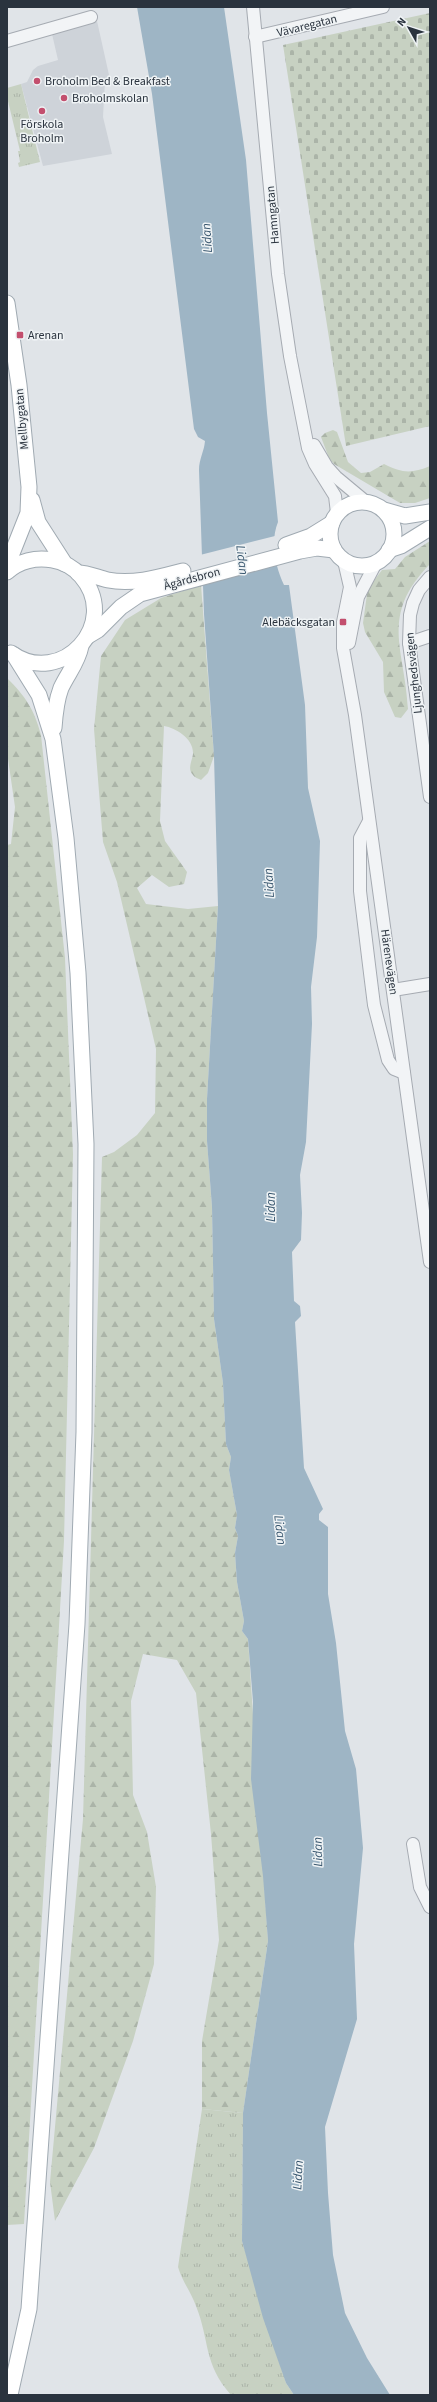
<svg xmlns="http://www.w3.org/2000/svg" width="437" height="2402" viewBox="0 0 437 2402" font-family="'Source Sans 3',sans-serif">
  <defs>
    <pattern id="grass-tufts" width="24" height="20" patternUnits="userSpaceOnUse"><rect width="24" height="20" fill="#c7d1c2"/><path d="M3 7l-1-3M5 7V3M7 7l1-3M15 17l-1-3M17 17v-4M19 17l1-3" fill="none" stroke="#abb4a8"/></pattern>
    <pattern id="forest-firs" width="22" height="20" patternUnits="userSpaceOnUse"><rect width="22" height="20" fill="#c7d1c2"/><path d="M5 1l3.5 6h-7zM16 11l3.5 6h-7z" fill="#abb4a8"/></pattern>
    <pattern id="cemetery-stones" width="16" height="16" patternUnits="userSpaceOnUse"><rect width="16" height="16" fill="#c7d1c2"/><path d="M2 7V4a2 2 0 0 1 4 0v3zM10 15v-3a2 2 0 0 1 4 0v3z" fill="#abb4a8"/></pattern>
  </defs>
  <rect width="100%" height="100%" fill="#e0e4e8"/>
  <path fill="#ced3d9" d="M97 21 109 75 105 81 103 117 112 154 43 166 21 84 27 82 33 70 38 66 58 60 52 34Z"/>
  <g fill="url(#grass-tufts)">
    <path d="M21 84 40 162 19 167 18 163 20 162 18 151H20L7 97V88Z"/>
    <path d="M202 2109 243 2113 242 2241 286 2383 294 2395H231C203 2363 210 2341 196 2306 191 2292 182 2281 178 2267Z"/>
  </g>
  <g fill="url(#forest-firs)">
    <path d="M333 430 337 432 348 462 361 473 370 472 384 464C402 473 411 474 430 466V498L415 503H400L334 464 329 458 321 437 325 433Z"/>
    <path d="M430 541V564C379 616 405 648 408 709L401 718 395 717 384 692 383 662 365 632 363 623 367 594 372 583 382 570 395 569 405 557Z"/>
    <path d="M201 585 214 756 208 773 201 780C199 779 194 777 193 775 187 769 192 761 193 754 194 739 176 728 164 726L160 821 165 841 187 872 184 884 169 887 152 875 137 888 146 904 188 909 218 906 207 1099V1141L212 1207 214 1319 223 1383 226 1444 231 1457 229 1470 237 1515 235 1528 238 1536 235 1553 237 1582 244 1621 242 1631 248 1639 268 1941 243 2113 202 2109V2041L219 1940 211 1834 196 1693 177 1660 143 1654 131 1701 133 1795 147 1832 156 1887 154 1964 133 2041 94 2148 55 2221 50 2182 83 1819 102 1157 114 1152 137 1135 155 1113 156 1049 117 882 103 842 94 729 101 656 125 620 161 598Z"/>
    <path d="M7 678C26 697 34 709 41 735L65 958 73 1154 64 1541 24 2224 7 2225V845L11 844 15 807 7 752Z"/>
  </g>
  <path fill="url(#cemetery-stones)" d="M430 13V426L346 446 283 45Z"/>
  <path fill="#9eb5c5" d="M137 7H224L246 160 267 413 278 522C270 542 275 566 284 585H289L305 705 308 788 320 841 317 937 311 987 312 1024 306 1142 300 1175 302 1213 301 1240 292 1252 294 1301 300 1306 301 1316 295 1322 304 1468 323 1509 319 1514V1520L328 1527V1594L336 1643 345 1731 356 1769 363 1848 354 1944 357 2019 325 2127 328 2193 333 2255 345 2313 367 2358 390 2395H294L286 2383 263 2318 242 2241 243 2113 268 1941 263 1876 251 1779 253 1702 248 1639 242 1631 244 1621 237 1582 235 1553 238 1536 235 1528 237 1515 229 1470 231 1457 226 1444 223 1383 214 1319 212 1207 207 1141V1099L218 906 214 756 204 614 199 470C199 459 204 452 205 441L198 437 194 429 152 94Z"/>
  <path fill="#e0e4e8" d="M275 536 278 563 201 582 200 555Z"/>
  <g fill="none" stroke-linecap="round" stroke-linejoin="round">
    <defs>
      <g id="minor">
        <path d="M253 7 278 274 290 356 308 448 315 464 335 496 337 513"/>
        <path d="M255 37 383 7"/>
        <path d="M7 41 91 17"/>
        <path d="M314 445 327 467 336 477 366 502"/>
        <path d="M344 561 350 587 343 622V648L355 715 430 1262"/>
        <path d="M430 577 419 590 413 603 410 615 409 643 430 797"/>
        <path d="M349 643 358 597 376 563"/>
        <path d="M409 643 430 636"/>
        <path d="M369 821 360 838V891L370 973 374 1005 388 1060 394 1069 404 1073"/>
        <path d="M393 990 430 984"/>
        <path d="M413 1844 420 1887 430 1907"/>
      </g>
      <g id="major">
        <path d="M7 303 19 385 29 487 28 513 7 566"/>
        <path d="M32 500 38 522 65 564"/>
        <circle cx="362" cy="534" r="32"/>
        <path d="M384 510 405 516 430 512"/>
        <path d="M286 545 311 536 332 523"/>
        <path d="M389 550 401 546 430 528"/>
        <path d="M7 572C19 561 36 557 52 560 64 562 74 568 81 576 122 623 61 689 11 653"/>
        <path d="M78 573C89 573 98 578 108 580 133 585 160 577 183 571"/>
        <path d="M88 636 98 630 121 607 140 594 300 551 317 548 334 550"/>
        <path d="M54 728C55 714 56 701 61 688 68 673 78 662 81 646"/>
        <path d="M10 2395 29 2309 77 1624 84 1432 86 1144 78 973 66 838 53 739 39 695 14 655"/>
      </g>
    </defs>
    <use href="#minor" stroke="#a6abb2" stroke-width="14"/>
    <use href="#major" stroke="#a0aab2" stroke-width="17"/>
    <use href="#minor" stroke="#f2f4f6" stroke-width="12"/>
    <use href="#major" stroke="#fff" stroke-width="15"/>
  </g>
  <g fill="#c34f6e" stroke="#eff3f5" stroke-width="1.5">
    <circle cx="37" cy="81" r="4"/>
    <circle cx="64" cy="98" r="4"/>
    <circle cx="42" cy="111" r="4"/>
    <rect x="16" y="331" width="8" height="8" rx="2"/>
    <rect x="339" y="618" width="8" height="8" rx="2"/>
  </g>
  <g text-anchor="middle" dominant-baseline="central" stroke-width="3" stroke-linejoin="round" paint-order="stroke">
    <g font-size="12" fill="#2a333e" stroke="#eff3f5">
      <text transform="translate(307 26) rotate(-14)">Vävaregatan</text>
      <text transform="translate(273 215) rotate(-95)">Hamngatan</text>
      <text transform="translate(22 419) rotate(-95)">Mellbygatan</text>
      <text transform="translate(192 579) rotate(-15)">Ågårdsbron</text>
      <text transform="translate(414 673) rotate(-96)">Ljunghedsvägen</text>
      <text transform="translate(389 962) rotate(82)">Härenevägen</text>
    </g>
    <g font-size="12" fill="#2a333e" stroke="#eff3f5" text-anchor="start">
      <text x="45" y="81">Broholm Bed &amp; Breakfast</text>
      <text x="72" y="98">Broholmskolan</text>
      <text x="42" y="124" text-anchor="middle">Förskola<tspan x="42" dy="14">Broholm</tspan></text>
      <text x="28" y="335">Arenan</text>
      <text x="335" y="622" text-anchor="end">Alebäcksgatan</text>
    </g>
    <g font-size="13" font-style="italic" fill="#38566e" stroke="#eff3f5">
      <text transform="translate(207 238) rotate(-94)">Lidan</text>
      <text transform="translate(242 560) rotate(83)">Lidan</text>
      <text transform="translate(269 883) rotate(-94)">Lidan</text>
      <text transform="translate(271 1207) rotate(-90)">Lidan</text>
      <text transform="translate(280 1530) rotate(83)">Lidan</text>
      <text transform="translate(318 1852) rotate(-91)">Lidan</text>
      <text transform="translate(298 2175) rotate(-87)">Lidan</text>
    </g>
  </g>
  <rect width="437" height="2402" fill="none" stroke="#2a333e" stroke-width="16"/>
  <g transform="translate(409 28) rotate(309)" stroke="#eff3f5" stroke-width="3" paint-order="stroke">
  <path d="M0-3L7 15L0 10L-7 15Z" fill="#2a333e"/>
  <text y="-6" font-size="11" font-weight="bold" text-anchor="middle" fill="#2a333e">N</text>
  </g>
</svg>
